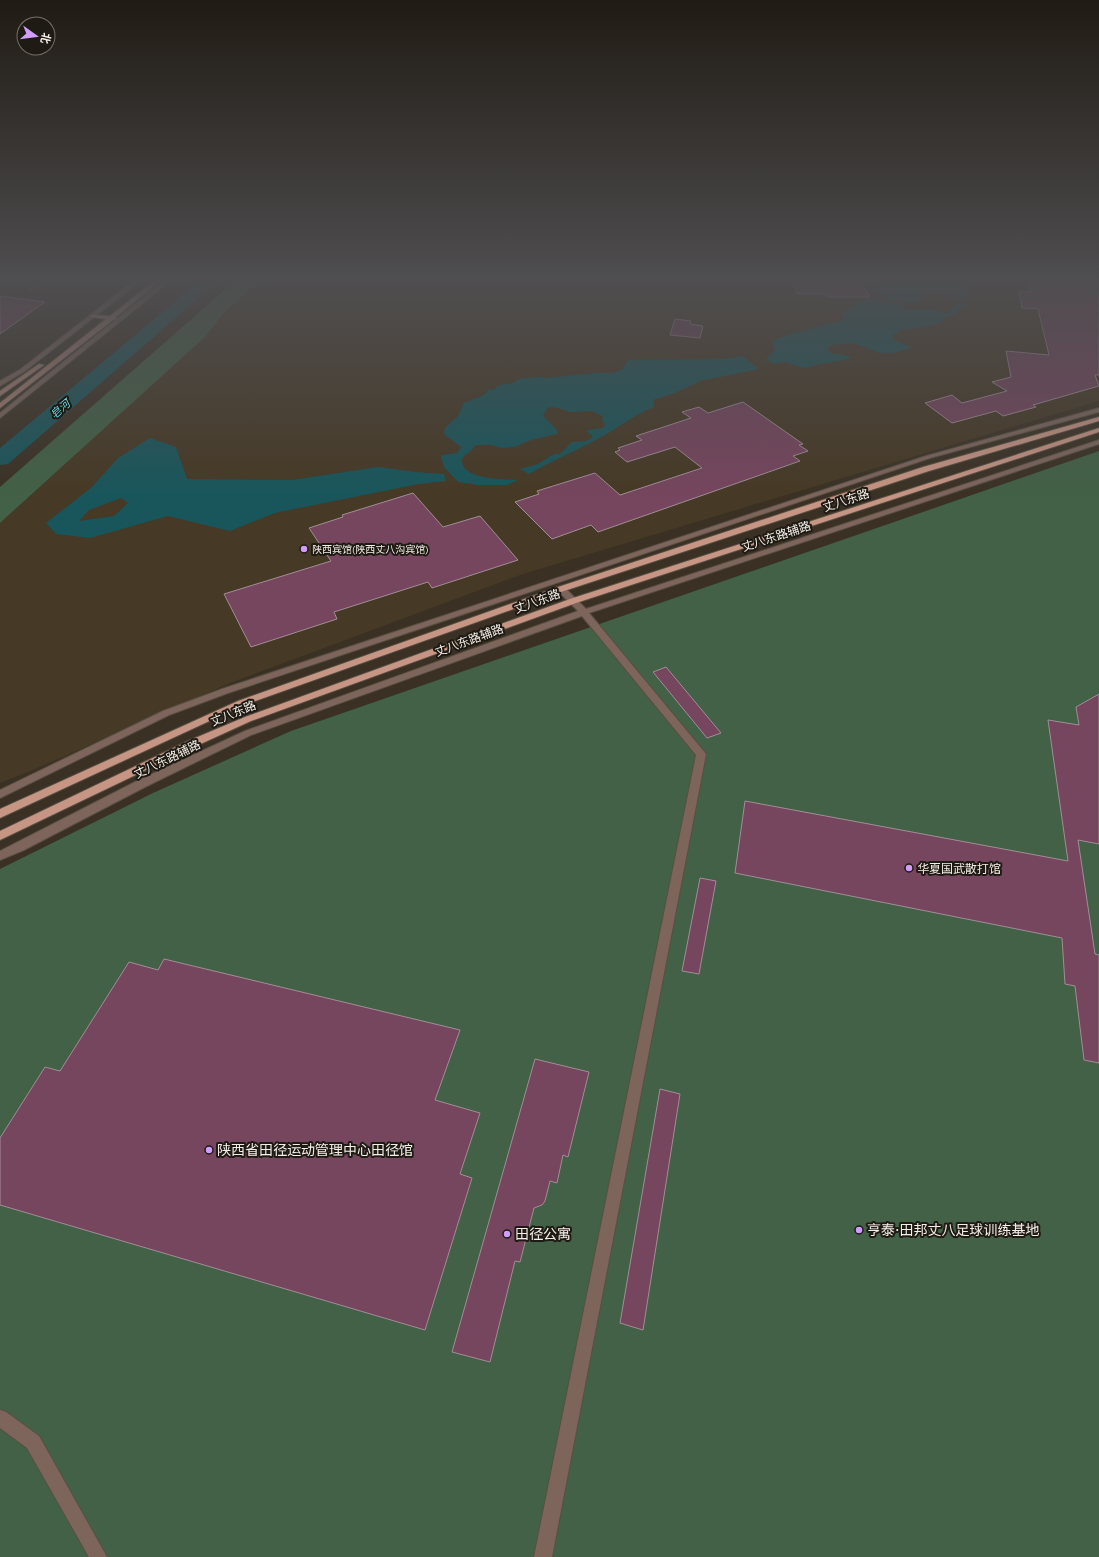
<svg xmlns="http://www.w3.org/2000/svg" width="1099" height="1557" viewBox="0 0 1099 1557" font-family="'IBM Plex Sans','Noto Sans SC',sans-serif">
  <rect width="100%" height="100%" fill="#3a3124"/>
  <path fill="#463925" d="M261 280H1099V401L523 574 230 683 33 770 0 783V523L205 337 224 313Z"/>
  <g fill="#426146">
    <path d="M236 280H261L224 313 205 337 0 523V487Z"/>
    <path d="M1099 451V1557H0V869L153 793 291 731Z"/>
  </g>
  <g fill="#18565b" fill-rule="evenodd">
    <path d="M882 280H968L964 288 969 292 963 296 971 301C956 302 941 286 925 292L921 300 908 304 903 300C882 302 889 299 875 290Z"/>
    <path d="M866 299 896 304 901 303 906 310 932 309 944 313H948L958 303 971 305H964L954 315 947 317 940 323 919 328 900 330 898 333 893 335 894 340 911 347 908 349 894 353H880L854 343 830 345 828 347 829 352C835 355 847 354 850 357L849 359 816 365 804 368 784 362 774 364 766 359 775 350 772 341C794 332 818 327 841 321L843 320 842 313Z"/>
    <path d="M743 356 759 369 700 381 675 393 653 400 654 407C633 415 617 429 598 439 575 451 551 461 529 474L520 469 538 464 554 454H560L572 442 586 441 592 438V435L587 432 588 430 603 428 605 424 602 421 603 417C590 407 587 413 572 412 562 411 560 405 547 408L543 416 557 430V434L531 440 515 447 502 448 491 445H477C473 447 472 451 468 453 464 456 461 458 462 463 466 480 505 479 518 480L507 485H478L458 482 444 467 441 457 442 455 457 453 461 447 444 434 445 428 458 416 464 403 484 395 489 389 493 390 499 385 513 383 519 379 539 377 548 378 595 373H612L622 370 627 362 630 360 725 359Z"/>
    <path d="M150 438 176 447 187 479 292 480 378 467 416 472 444 474 446 481 419 484 275 513 230 531 168 516 90 538 56 534 46 523 92 487 118 458ZM121 498 128 503 114 516 79 521 89 510Z"/>
  </g>
  <g fill="none" stroke-linecap="round" stroke-linejoin="round">
    <path fill="#18565b" fill-rule="evenodd" d="M201 280H219L8 464 0 465V448Z"/>
  </g>
  <g fill="#76455e" stroke="#a18e97">
    <path d="M792 280H860L870 297H829L827 294H797Z"/>
    <path d="M1028 280H1099V375H1095L1099 386 1033 405 1036 407 1003 416 996 411 952 423 925 403 952 395 962 403 1007 391 992 382 1011 377 1006 351 1049 355 1038 309 1022 308 1019 291 1031 292Z"/>
    <path d="M0 296 45 302 0 334Z"/>
    <path d="M675 319 691 321 690 324 703 326 700 338 670 335Z"/>
    <path d="M743 402 803 444 799 445 808 451 793 456 800 461 598 532 591 525 552 539 515 502 539 494 537 491 595 473 620 495 702 468 675 447 627 462 615 452 620 450 618 448 642 440 636 436 691 418 682 412 699 407 708 413Z"/>
    <path d="M413 493 443 527 480 516 518 560 432 588 428 582 334 612 337 619 251 647 224 594 331 561 309 528 343 517 342 515Z"/>
    <path d="M666 667 721 733 707 738 653 672Z"/>
    <path d="M1099 694V844L1078 840 1095 954 1099 955V1063L1084 1060 1075 986 1065 984 1062 938 735 873 745 801 1068 861 1048 720 1079 725 1076 707Z"/>
    <path d="M700 878 716 881 699 974 682 971Z"/>
    <path d="M164 959 460 1030 435 1100 480 1113 460 1174 472 1178 425 1330 0 1205V1138L45 1067 60 1071 129 962 158 970Z"/>
    <path d="M535 1059 589 1072 568 1157 563 1155 557 1183 550 1181 545 1201 542 1205 534 1208 520 1262 515 1261 490 1362 452 1352Z"/>
    <path d="M660 1089 680 1094 643 1330 620 1323Z"/>
  </g>
  <g fill="none" stroke-linecap="round" stroke-linejoin="round">
    <defs>
      <g id="minor">
        <path d="M135 280H142L25 371 0 386V381L21 369Z"/>
        <path d="M165 280H172L0 418V413Z"/>
        <path d="M1099 408V412L930 458 228 693 169 715 0 798V790L163 711 222 689 926 456Z"/>
        <path d="M1099 440V444L589 613 706 754 552 1557H534L696 755 582 616 251 735 145 787 24 850 0 860V851L137 781 245 731 578 611 558 591 557 589 558 587H564L586 609Z"/>
        <path d="M0 1410 6 1412 39 1436 107 1557H89L27 1448 0 1428Z"/>
      </g>
      <g id="secondary">
        <path d="M155 280H162L116 317 117 319 113 320 0 408V403L106 319 91 317V315L110 316Z"/>
        <path d="M39 364 44 365 0 396V391Z"/>
      </g>
      <g id="primary">
        <path d="M1099 417V421L929 471 564 591 244 705 0 818V809L238 701 558 587 923 467Z"/>
        <path d="M1099 428V432L576 603 251 721 194 747 0 840V831L188 741 245 717 570 599Z"/>
      </g>
    </defs>
    <use href="#minor" stroke="#584f43" stroke-width="2"/>
    <use href="#secondary" stroke="#584f43" stroke-width="2"/>
    <use href="#primary" stroke="#584f43" stroke-width="2"/>
    <path stroke="#90897e" stroke-width="1.5" stroke-dasharray="2 2" stroke-linecap="butt" d="M30 290 44 280"/>
    <use href="#minor" fill="#7d655c" fill-rule="evenodd"/>
    <use href="#secondary" fill="#a78073" fill-rule="evenodd"/>
    <use href="#primary" fill="#c79584" fill-rule="evenodd"/>
  </g>
  <linearGradient id="sky" x2="0" y2="1"><stop stop-color="#201b14"/><stop offset="0.56" stop-color="#4f4e50"/><stop offset="1" stop-color="#4f4e50" stop-opacity="0"/></linearGradient>
  <rect width="1099" height="498" fill="url(#sky)"/>
  <g fill="#d09dfe" stroke="#1e1a14" stroke-width="1.5">
    <circle cx="304" cy="549" r="4"/>
    <circle cx="909" cy="868" r="4"/>
    <circle cx="209" cy="1150" r="4"/>
    <circle cx="859" cy="1230" r="4"/>
    <circle cx="507" cy="1234" r="4"/>
  </g>
  <g text-anchor="middle" dominant-baseline="central" stroke-width="4" stroke-linejoin="round" paint-order="stroke">
    <g font-size="10" fill="#f4eee6" stroke="#1e1a14" text-anchor="start">
      <text x="312" y="549">陕西宾馆(陕西丈八沟宾馆)</text>
    </g>
    <g font-size="11" font-style="italic" fill="#62d8e3" stroke="#1e1a14">
      <text transform="translate(60 409) rotate(-40)">皂河</text>
    </g>
    <g font-size="12" fill="#f4eee6" stroke="#1e1a14">
      <text transform="translate(846 500) rotate(-18)">丈八东路</text>
      <text transform="translate(776 536) rotate(-18)">丈八东路辅路</text>
      <text transform="translate(537 601) rotate(-20)">丈八东路</text>
      <text transform="translate(469 640) rotate(-20)">丈八东路辅路</text>
      <text transform="translate(233 713) rotate(-22)">丈八东路</text>
      <text transform="translate(167 759) rotate(-26)">丈八东路辅路</text>
    </g>
    <g font-size="12" fill="#f4eee6" stroke="#1e1a14" text-anchor="start">
      <text x="917" y="868">华夏国武散打馆</text>
    </g>
    <g font-size="14" fill="#f4eee6" stroke="#1e1a14" text-anchor="start">
      <text x="217" y="1150">陕西省田径运动管理中心田径馆</text>
      <text x="867" y="1230">亨泰·田邦丈八足球训练基地</text>
      <text x="515" y="1234">田径公寓</text>
    </g>
  </g>
  <g transform="translate(36 36) rotate(104)"><circle r="19" fill="#1e1a14" stroke="#746f68"/>
  <path d="M0-3L7 15L0 10L-7 15Z" fill="#d09dfe"/>
  <text y="-6" font-size="11" font-weight="bold" text-anchor="middle" fill="#f4eee6">北</text>
  </g>
</svg>
